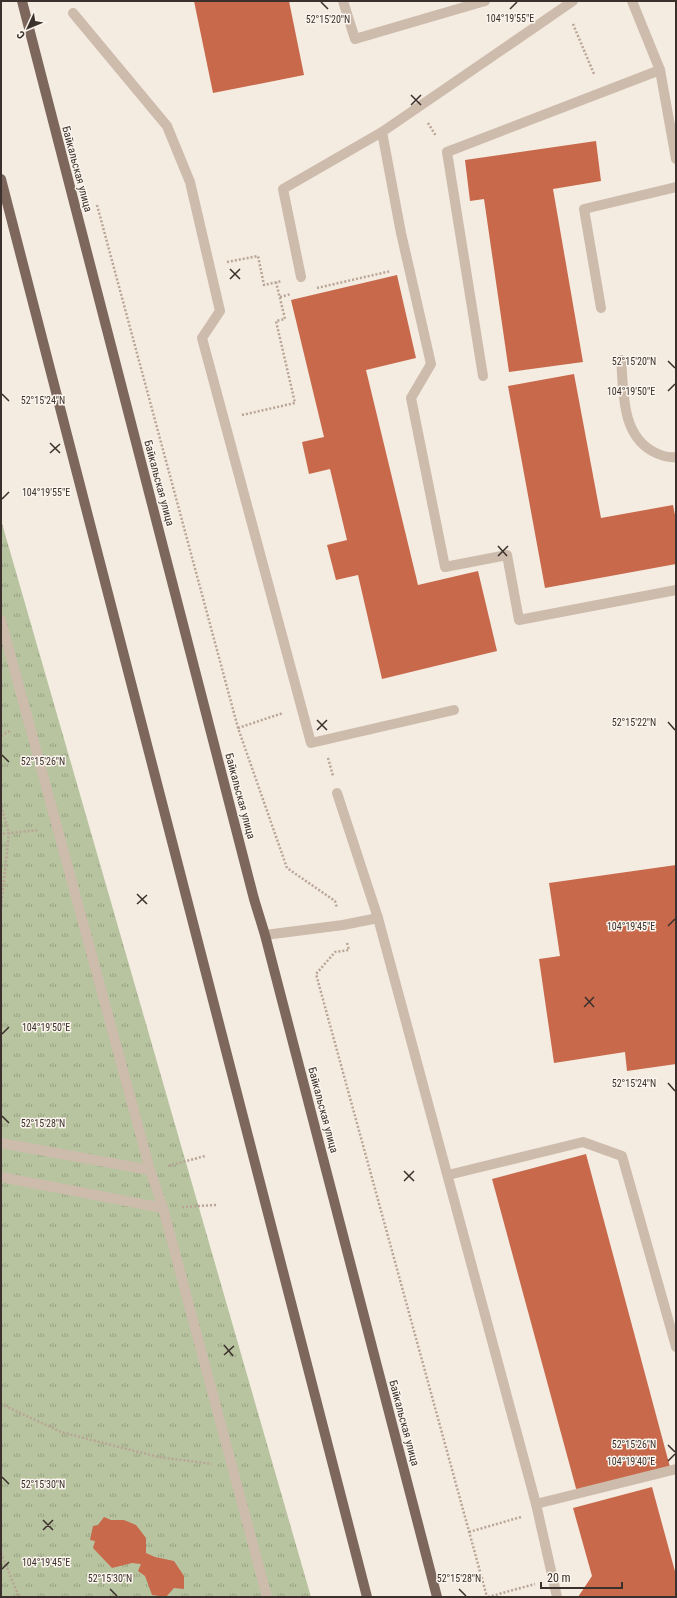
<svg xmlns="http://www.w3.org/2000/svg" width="677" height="1598" viewBox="0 0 677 1598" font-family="'Roboto Condensed',sans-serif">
  <defs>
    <pattern id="grass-tufts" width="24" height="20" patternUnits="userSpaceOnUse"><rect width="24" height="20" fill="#b8c4a0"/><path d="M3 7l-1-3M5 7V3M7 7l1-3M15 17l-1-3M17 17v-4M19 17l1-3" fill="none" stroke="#97a083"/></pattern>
  </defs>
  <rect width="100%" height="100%" fill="#f4ebe1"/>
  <path fill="url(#grass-tufts)" d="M1 520 311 1597H1Z"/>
  <g fill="#c8694b">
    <path d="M194 1H289L304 75 213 93Z"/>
    <path d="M596 141 601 181 553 189 583 362 509 372 484 199 470 201 465 160Z"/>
    <path d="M397 275 416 358 366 370 418 585 478 571 497 651 382 679 358 575 336 580 327 545 347 540 330 469 309 474 302 442 324 437 291 300Z"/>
    <path d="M574 374 601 518 673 505 676 520V564L545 588 508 386Z"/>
    <path d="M676 865V1064L627 1071 625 1052 554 1063 539 959 560 956 549 883Z"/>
    <path d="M586 1154 670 1467 577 1492 492 1179Z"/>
    <path d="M652 1487 676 1575V1597H578L592 1576 573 1508Z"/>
    <path d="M104 1517 111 1520H124L136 1525 146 1538V1553L155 1557 174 1561 184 1576V1589L174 1588 166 1597 152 1595 145 1576 138 1571 141 1564 132 1563 112 1568 93 1548 95 1541 90 1540 93 1526 98 1525Z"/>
  </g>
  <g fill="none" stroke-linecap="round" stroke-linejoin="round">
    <g stroke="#b9a596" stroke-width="2.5" stroke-dasharray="2 2" stroke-linecap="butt">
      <path d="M573 24 594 74"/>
      <path d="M428 123 436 136"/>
      <path d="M97 205 238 728 287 868 335 901 337 908"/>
      <path d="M227 262 258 256 264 285 282 281"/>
      <path d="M317 288 391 271"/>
      <path d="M280 297 291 294"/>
      <path d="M242 415 295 403 276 321 285 319 276 282"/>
      <path d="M238 728 283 713"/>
      <path d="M1 736 11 730"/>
      <path d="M328 758 333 776"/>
      <path d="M1 806 9 833 1 834"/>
      <path d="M1 906 9 833 39 830"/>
      <path d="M347 943 349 950 335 952 316 974 487 1597"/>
      <path d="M168 1166 205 1156"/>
      <path d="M182 1207 216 1205"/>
      <path d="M1 1404 61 1432 158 1457 212 1464"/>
      <path d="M469 1532 521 1517"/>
      <path d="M1 1553 19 1597"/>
      <path d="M488 1597 535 1584"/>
    </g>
    <g stroke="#cdbbac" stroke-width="10">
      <path d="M573 1 382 132 401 233 431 364 411 398 445 567 507 555 519 620 676 590"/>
      <path d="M632 1 660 70 676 159"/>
      <path d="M73 13 167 126 190 182 220 311 202 338 311 743 454 710"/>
      <path d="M301 277 283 189 382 132"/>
      <path d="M601 308 584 209 676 187"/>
      <path d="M621 360C624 392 621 433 652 451 659 455 669 458 676 457"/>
      <path d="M483 376 447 152 660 70"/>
      <path d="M337 793 378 918 536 1504 557 1597"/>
      <path d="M265 935 343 925 378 918"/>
      <path d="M448 1175 583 1142 622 1156 676 1347"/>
      <path d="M536 1504 676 1469"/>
    </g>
    <g stroke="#cdbbac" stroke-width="10">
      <path d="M343 1 355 39 485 1"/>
      <path d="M1 620 150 1170 163 1208 267 1597"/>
      <path d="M1 1143 150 1170"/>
      <path d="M1 1177 163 1208"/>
    </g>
    <g stroke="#7d675c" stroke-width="10">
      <path d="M22 1 254 899 265 935 437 1597"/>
      <path d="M1 179 367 1597"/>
    </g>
  </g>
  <path fill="none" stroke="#3b302b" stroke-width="1.5" d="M321 2 328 9M510 9 517 2M411 95 421 105M411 105 421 95M230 269 240 279M230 279 240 269M668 361 675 368M668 391 675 384M2 394 9 401M50 443 60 453M50 453 60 444M2 499 9 492M498 546 507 556M498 556 508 546M317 720 327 730M668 722 675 730M317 730 327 720M2 755 9 762M137 894 147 904M137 904 147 895M668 926 675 919M585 997 594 1007M584 1007 594 997M2 1034 9 1027M668 1083 675 1091M2 1116 9 1123M404 1171 414 1181M404 1181 414 1171M224 1345 233 1356M224 1355 234 1346M668 1445 675 1452M668 1461 675 1454M2 1477 9 1484M43 1520 53 1530M43 1530 53 1520M2 1569 9 1562M110 1589 117 1596M459 1589 466 1596"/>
  <g text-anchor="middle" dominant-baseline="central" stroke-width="3" stroke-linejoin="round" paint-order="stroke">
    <g font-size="11" fill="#3b302b" stroke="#fbf5ee">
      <text transform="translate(77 169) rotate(75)">Байкальская улица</text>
      <text transform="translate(159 483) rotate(75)">Байкальская улица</text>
      <text transform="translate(240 796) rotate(75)">Байкальская улица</text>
      <text transform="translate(323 1110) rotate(75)">Байкальская улица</text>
      <text transform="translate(404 1423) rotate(75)">Байкальская улица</text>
    </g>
  </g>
  <g font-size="10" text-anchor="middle" fill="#3b302b" stroke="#fbf5ee" stroke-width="3" stroke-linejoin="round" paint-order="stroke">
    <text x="510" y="22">104°19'55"E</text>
    <text x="328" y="23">52°15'20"N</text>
    <text x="634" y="365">52°15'20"N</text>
    <text x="631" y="395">104°19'50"E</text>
    <text x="43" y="404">52°15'24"N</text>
    <text x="46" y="496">104°19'55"E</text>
    <text x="634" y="726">52°15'22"N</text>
    <text x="43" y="765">52°15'26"N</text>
    <text x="631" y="930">104°19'45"E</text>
    <text x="46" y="1031">104°19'50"E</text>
    <text x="634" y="1087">52°15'24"N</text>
    <text x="43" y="1127">52°15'28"N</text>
    <text x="634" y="1448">52°15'26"N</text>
    <text x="631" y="1465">104°19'40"E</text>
    <text x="43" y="1488">52°15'30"N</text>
    <text x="46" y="1566">104°19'45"E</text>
    <text x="110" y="1582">52°15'30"N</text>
    <text x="459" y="1582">52°15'28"N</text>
  </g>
  <rect width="677" height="1598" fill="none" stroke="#3b302b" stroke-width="4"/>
  <g transform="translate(28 28) rotate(226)" stroke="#fbf5ee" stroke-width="3" paint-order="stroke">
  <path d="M0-3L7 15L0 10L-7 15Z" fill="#3b302b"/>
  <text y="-6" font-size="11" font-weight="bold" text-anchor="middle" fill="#3b302b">С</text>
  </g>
  <path d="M541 1582v6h81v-6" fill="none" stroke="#3b302b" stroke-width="2"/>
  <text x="547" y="1582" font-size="12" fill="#3b302b" stroke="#fbf5ee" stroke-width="3" paint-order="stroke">20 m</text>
</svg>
